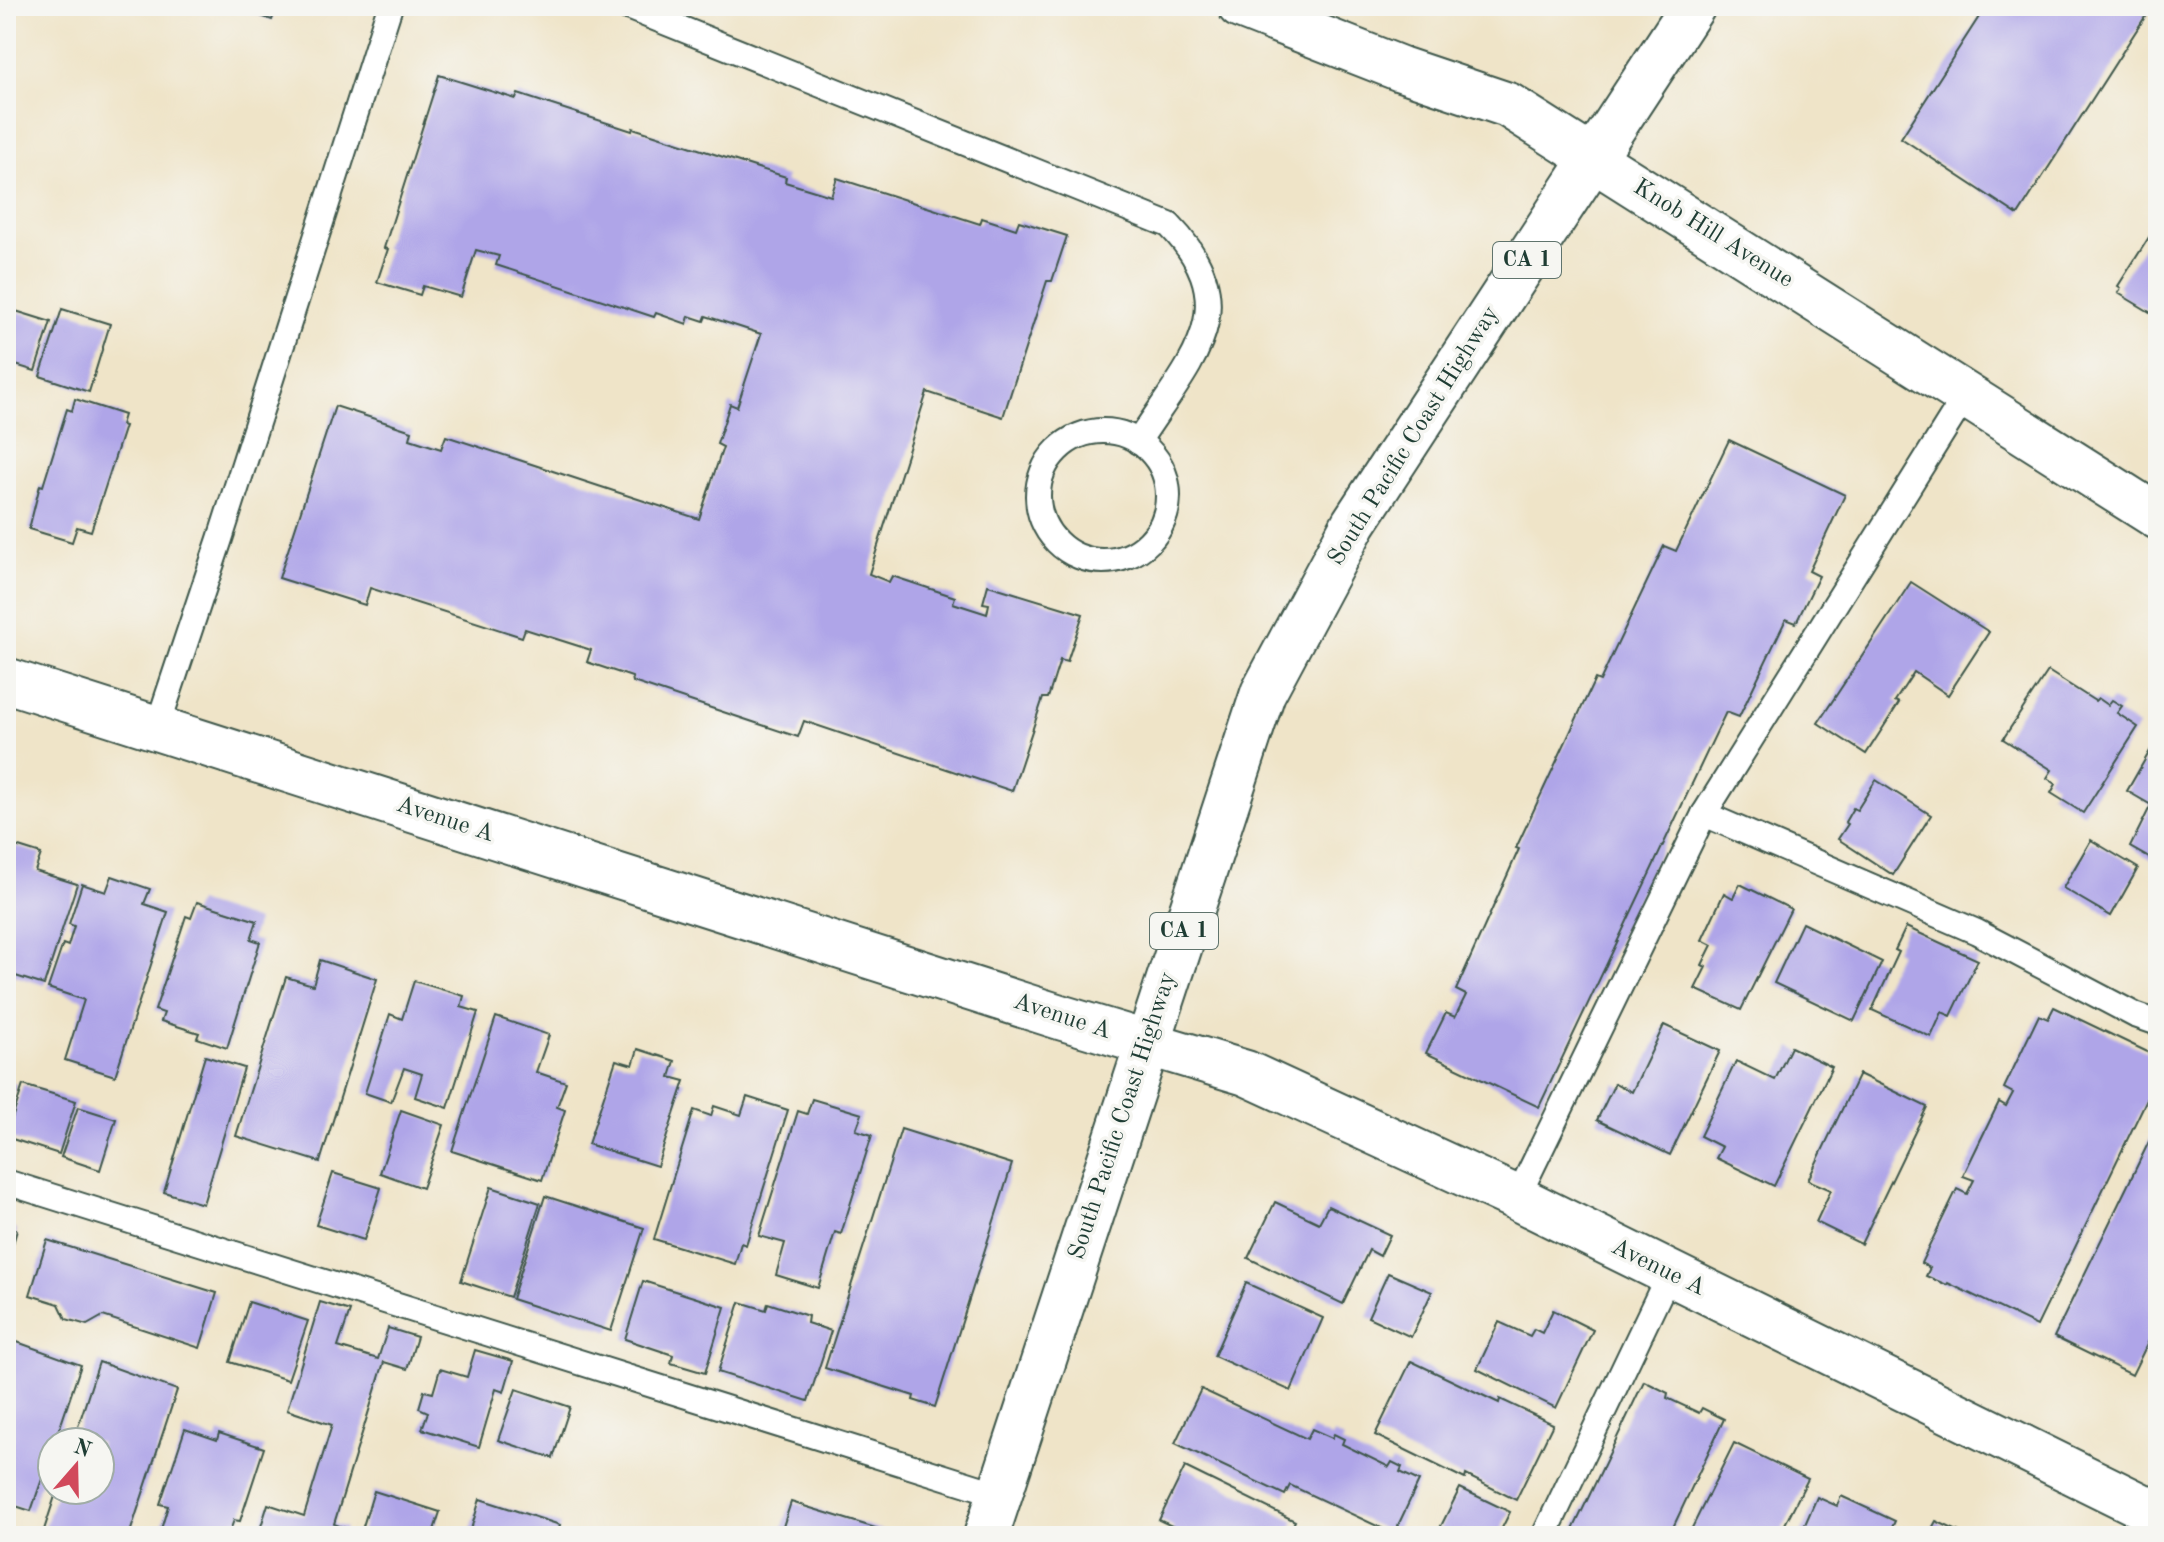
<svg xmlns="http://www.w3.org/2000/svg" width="2164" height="1542" viewBox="0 0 2164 1542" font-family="'Old Standard TT',serif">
  <rect width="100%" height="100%" fill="#f6f6f2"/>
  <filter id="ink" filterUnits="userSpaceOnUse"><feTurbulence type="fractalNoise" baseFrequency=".0125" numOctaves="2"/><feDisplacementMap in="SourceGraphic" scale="16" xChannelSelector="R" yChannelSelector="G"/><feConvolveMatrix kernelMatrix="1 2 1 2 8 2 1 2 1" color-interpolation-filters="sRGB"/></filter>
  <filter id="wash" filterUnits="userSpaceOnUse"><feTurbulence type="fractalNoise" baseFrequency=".006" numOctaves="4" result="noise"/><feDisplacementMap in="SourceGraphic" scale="32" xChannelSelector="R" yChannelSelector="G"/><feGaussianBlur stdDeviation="1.8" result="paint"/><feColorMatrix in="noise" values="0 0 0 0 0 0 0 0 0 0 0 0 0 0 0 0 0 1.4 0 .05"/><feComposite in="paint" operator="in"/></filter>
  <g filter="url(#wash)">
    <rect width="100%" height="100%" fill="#efe4c8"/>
    <g id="blocks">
      <g fill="#afa5e8">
        <path d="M232 6H277L272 20Z"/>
        <path d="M1986 6H2152L2018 215 1901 138Z"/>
        <path d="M439 75 516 99 518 94 632 131 633 128 786 177 785 182 831 196 837 178 980 224 982 218 1016 229 1019 221 1067 236 1052 281H1047L1003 417 927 392 869 574 889 582 892 576 955 597 953 603 987 614 989 604 983 603 988 585 1083 614 1067 662 1060 660 1048 698H1043L1012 791 804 721 798 737 633 682 632 677 587 662 591 650 525 629 522 637 370 588 365 605 279 578 335 406 412 431 410 439 441 449 446 436 699 519 723 447 717 444 730 404 737 407 761 334 706 316 704 321 689 316 687 324 656 313 654 317 496 265 499 256 476 250 461 297 423 286 420 295 377 282 388 249 384 248Z"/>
        <path d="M2158 223V317L2118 293 2121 288 2118 286Z"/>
        <path d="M6 308 51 322 35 371 6 362Z"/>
        <path d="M62 309 110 324 89 392 40 376Z"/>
        <path d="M75 399 124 415 121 425 125 426 91 531 77 527 72 542 29 529 40 485 43 486 67 409 72 411Z"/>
        <path d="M1729 440 1845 495 1809 571 1819 576 1796 623 1786 619 1739 717 1726 712 1539 1107 1426 1053 1446 1013 1455 1017 1466 995 1456 990 1519 849 1516 848 1595 679 1600 681 1664 546 1676 551Z"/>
        <path d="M1911 582 1989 632 1948 695 1914 672 1895 701 1899 703 1866 754 1818 723Z"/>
        <path d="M2048 671 2095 701 2098 698 2108 705 2112 700 2122 706 2117 713 2138 727 2083 813 2051 793 2056 784 2047 778 2052 770 2003 739Z"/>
        <path d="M2158 737V863L2130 847 2151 805 2127 791Z"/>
        <path d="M1876 780 1931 815 1893 875 1838 839 1848 824 1845 822 1853 808 1857 810Z"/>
        <path d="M2091 840 2138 868 2111 916 2063 888Z"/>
        <path d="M6 843 41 854 35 871 77 884 44 985 6 973Z"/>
        <path d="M112 876 150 889 144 904 168 912 115 1076 65 1060 84 1000 48 988 63 944 68 946 74 926 69 924 82 884 106 892Z"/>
        <path d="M1740 884 1791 909 1741 1010 1695 989 1706 967 1702 965 1712 945 1702 940 1724 893 1733 898Z"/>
        <path d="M197 902 257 921 251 939 260 942 227 1048 197 1038 199 1033 161 1021 164 1013 155 1010 186 916 191 918Z"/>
        <path d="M1802 923 1882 962 1854 1021 1774 983Z"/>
        <path d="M1906 927 1978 960 1951 1016 1942 1012 1931 1037 1872 1010 1899 952 1895 950Z"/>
        <path d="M320 960 377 979 320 1162 236 1136 286 977 313 985Z"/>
        <path d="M414 981 464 996 461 1007 478 1012 448 1108 415 1097 422 1074 404 1068 391 1102 365 1093 390 1014 402 1019Z"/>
        <path d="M2054 1007 2158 1057V1076L2037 1326 1948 1283 1947 1285 1926 1276 1930 1268 1921 1263 1957 1189 1967 1194 1974 1180 1963 1176 1999 1102 2006 1106 2013 1093 2004 1088 2039 1015 2048 1019Z"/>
        <path d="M496 1017 549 1035 536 1072 566 1082 557 1107 565 1110 542 1180 452 1151Z"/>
        <path d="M1664 1025 1720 1051 1670 1155 1597 1120 1615 1083 1632 1092Z"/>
        <path d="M1791 1047 1832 1067 1774 1186 1716 1158 1722 1147 1700 1136 1736 1061 1775 1080Z"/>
        <path d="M638 1049 675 1061 670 1077 685 1081 657 1166 588 1144 616 1060 633 1065Z"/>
        <path d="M205 1056 244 1068 203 1204 164 1192Z"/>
        <path d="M1859 1074 1927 1107 1861 1244 1816 1222 1831 1190 1808 1180Z"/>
        <path d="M6 1082 16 1084 7 1116H6Z"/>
        <path d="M23 1085 76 1101 59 1154 6 1137Z"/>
        <path d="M747 1097 788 1110 746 1245 741 1243 735 1264 654 1239 694 1110 711 1116 714 1106 741 1115Z"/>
        <path d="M812 1099 862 1114 856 1130 872 1135 841 1234 835 1232 818 1288 776 1275 785 1243 759 1236 798 1111 807 1114Z"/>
        <path d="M78 1107 116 1119 100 1170 61 1157Z"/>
        <path d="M401 1110 444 1125 422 1188 380 1173Z"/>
        <path d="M2158 1123V1322L2132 1375 2054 1337Z"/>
        <path d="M901 1129 1012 1164 935 1407 913 1400 914 1396 825 1368Z"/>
        <path d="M333 1173 381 1188 364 1240 316 1225Z"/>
        <path d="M491 1187 540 1203 510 1297 461 1281Z"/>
        <path d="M545 1196 644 1228 611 1331 512 1299Z"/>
        <path d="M1275 1202 1319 1223 1328 1206 1390 1235 1380 1256 1369 1250 1343 1304 1248 1258Z"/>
        <path d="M6 1226 17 1230 7 1264H6Z"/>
        <path d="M47 1240 217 1293 200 1348 103 1316 87 1325 66 1319 59 1304 30 1295Z"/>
        <path d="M1388 1273 1432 1292 1411 1337 1368 1317Z"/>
        <path d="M643 1281 725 1307 705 1373 671 1363 673 1355 625 1339Z"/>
        <path d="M1246 1283 1323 1318 1291 1391 1214 1356Z"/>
        <path d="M249 1302 308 1321 288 1380 230 1362Z"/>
        <path d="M320 1302 350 1311 338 1347 378 1359 388 1328 417 1337 407 1369 384 1362 334 1524 345 1528 342 1536H258L268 1504 304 1516 332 1425 287 1410Z"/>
        <path d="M740 1302 766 1310 768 1303 808 1316 807 1323 831 1331 808 1401 718 1372Z"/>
        <path d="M1553 1310 1593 1330 1556 1408 1477 1369 1499 1322 1530 1336 1534 1329 1542 1333Z"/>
        <path d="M6 1338 81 1365 55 1442H52V1450L31 1511 6 1503Z"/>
        <path d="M475 1350 513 1361 504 1392 496 1389 479 1447 422 1429 428 1412 419 1408 424 1391 433 1393 440 1369 467 1377Z"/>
        <path d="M1411 1361 1499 1403 1500 1399 1553 1424 1516 1500 1466 1475 1465 1479 1375 1435Z"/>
        <path d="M99 1362 177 1390 129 1536H54L43 1533 57 1490H100V1442H73Z"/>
        <path d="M1644 1381 1668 1393 1667 1398 1699 1413 1702 1408 1724 1419 1669 1536H1570Z"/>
        <path d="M516 1389 570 1407 553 1458 498 1440Z"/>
        <path d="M1201 1389 1307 1439 1312 1429 1332 1438 1334 1434 1344 1439 1342 1444 1389 1467 1392 1462 1402 1467 1400 1472 1419 1481 1394 1534 1290 1485 1285 1495 1175 1443Z"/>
        <path d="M185 1429 217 1440 219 1433 264 1448 240 1521 234 1520 228 1536H159L168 1506 160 1504Z"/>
        <path d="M1734 1443 1808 1479 1779 1536H1688Z"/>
        <path d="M1185 1467 1295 1521 1288 1536H1255L1248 1533 1247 1536H1169L1174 1527 1159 1520Z"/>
        <path d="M1460 1488 1510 1512 1498 1536H1436Z"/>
        <path d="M374 1491 440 1512 432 1536H360Z"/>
        <path d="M1841 1496 1895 1521 1888 1536H1800L1817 1497 1837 1506Z"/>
        <path d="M480 1499 560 1525 557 1536H469Z"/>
        <path d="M791 1502 885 1531 884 1536H789L781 1533Z"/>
        <path d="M1936 1521 1968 1536H1928Z"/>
      </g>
    </g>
  </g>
  <g filter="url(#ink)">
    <use href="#blocks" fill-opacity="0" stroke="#3e564a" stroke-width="2"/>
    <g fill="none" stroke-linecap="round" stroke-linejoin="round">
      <defs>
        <g id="service">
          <path d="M625 6 1169 225C1250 308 1187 365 1138 442"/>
          <circle cx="1103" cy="496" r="65"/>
          <path d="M157 728 220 539 390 6"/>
          <path d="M1704 814 1977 932 2135 1015 2158 1023"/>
          <path d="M6 1182 999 1494"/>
          <path d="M1517 1198 1704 814 1966 395"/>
          <path d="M1544 1536 1669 1274"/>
        </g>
        <path id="minor" d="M6 680 1063 1018 1246 1073 1517 1198 2158 1514"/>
        <path id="tertiary" d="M1240 6 1401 69 1508 105 2158 517"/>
        <path id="trunk" d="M986 1536 1263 693 1354 523 1693 6"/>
      </defs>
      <use href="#service" stroke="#3e564a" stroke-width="28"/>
      <use href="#minor" stroke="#3e564a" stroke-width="48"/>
      <use href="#tertiary" stroke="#3e564a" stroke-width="48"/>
      <use href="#trunk" stroke="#3e564a" stroke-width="48"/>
      <use href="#service" stroke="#fff" stroke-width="24"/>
      <use href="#minor" stroke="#fff" stroke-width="44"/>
      <use href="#tertiary" stroke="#fff" stroke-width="44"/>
      <use href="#trunk" stroke="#fff" stroke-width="44"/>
    </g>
  </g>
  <g text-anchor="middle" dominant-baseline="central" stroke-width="7" stroke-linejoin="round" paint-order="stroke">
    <g fill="#f6f6f2" stroke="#60746d" stroke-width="2">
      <rect x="1493" y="242" width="68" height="36" rx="6"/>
      <rect x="1150" y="913" width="68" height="36" rx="6"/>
    </g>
    <g font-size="22" font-weight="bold" fill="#1f3d34">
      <text x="1527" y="260">CA 1</text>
      <text x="1184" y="931">CA 1</text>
    </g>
    <g font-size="24" fill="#1f3d34" stroke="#f6f6f2">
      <text transform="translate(1713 234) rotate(32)">Knob Hill Avenue</text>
      <text transform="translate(1414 436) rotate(-58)">South Pacific Coast Highway</text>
      <text transform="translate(445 820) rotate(18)">Avenue A</text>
      <text transform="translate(1062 1017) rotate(18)">Avenue A</text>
      <text transform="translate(1123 1116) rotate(-72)">South Pacific Coast Highway</text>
      <text transform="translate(1658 1268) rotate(26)">Avenue A</text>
    </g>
  </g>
  <rect width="2164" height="1542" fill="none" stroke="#f6f6f2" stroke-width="32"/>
  <g transform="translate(76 1466) rotate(20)"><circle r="38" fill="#f6f6f2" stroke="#a0aca6" stroke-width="2"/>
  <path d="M0-6L14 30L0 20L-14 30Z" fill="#d1495b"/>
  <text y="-12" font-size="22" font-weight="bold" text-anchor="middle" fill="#1f3d34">N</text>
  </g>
</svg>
